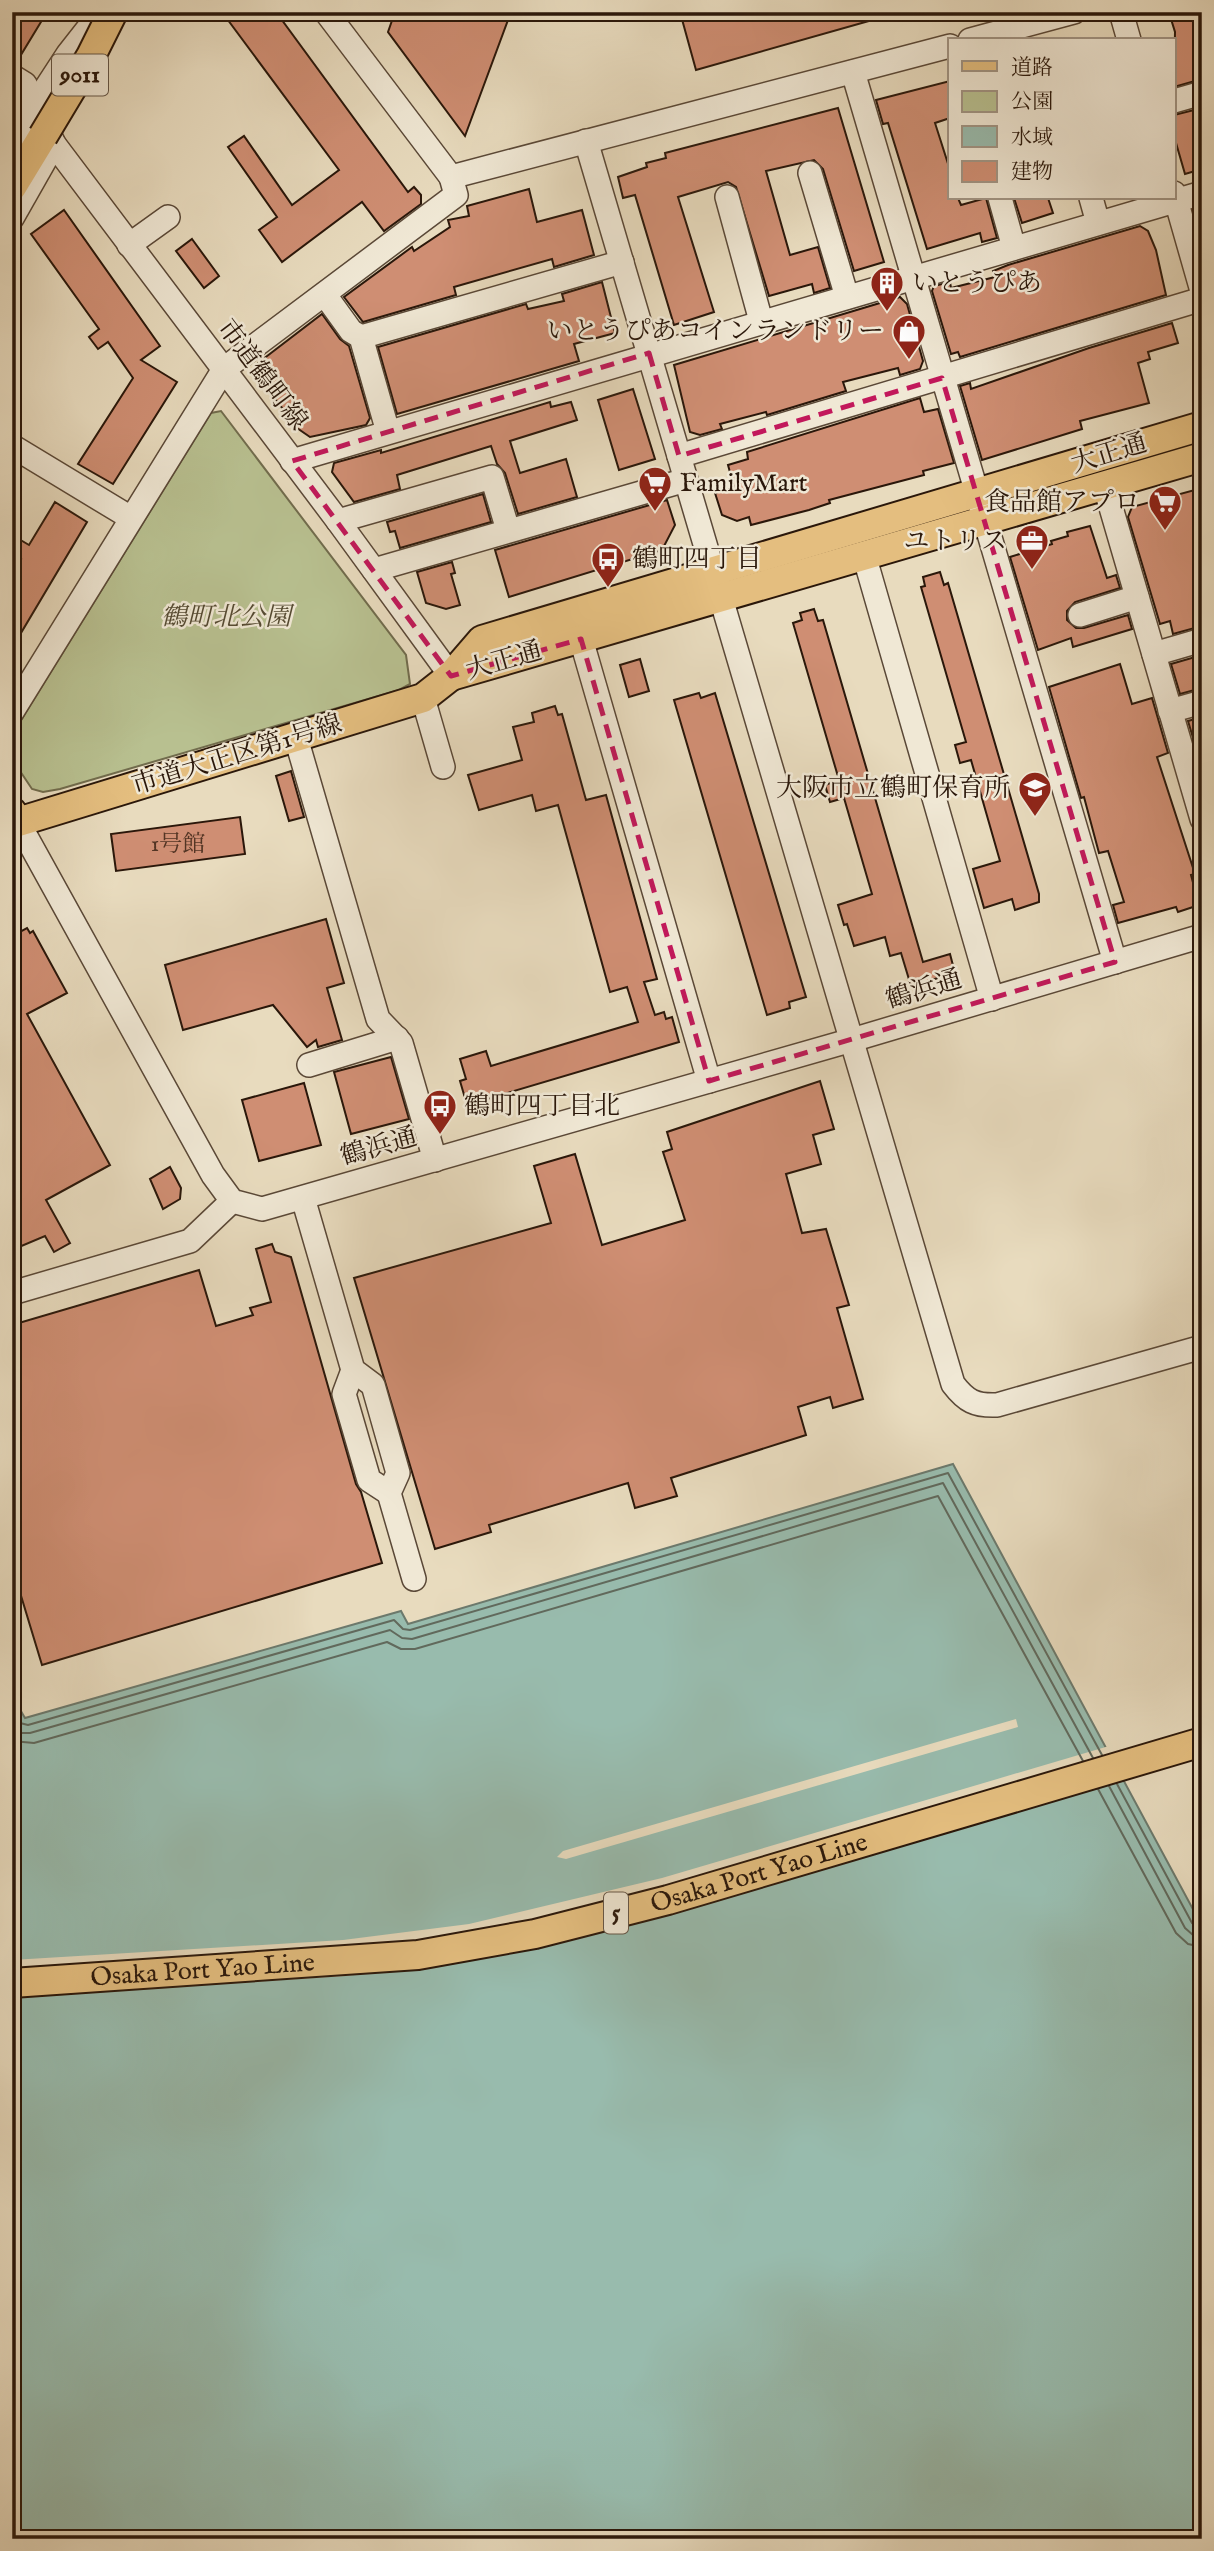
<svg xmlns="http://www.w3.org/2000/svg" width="1214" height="2551" viewBox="0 0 1214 2551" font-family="'IM FELL English','Noto Serif JP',serif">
  <rect width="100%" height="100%" fill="#e8dbbe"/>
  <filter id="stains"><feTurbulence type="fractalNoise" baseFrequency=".00286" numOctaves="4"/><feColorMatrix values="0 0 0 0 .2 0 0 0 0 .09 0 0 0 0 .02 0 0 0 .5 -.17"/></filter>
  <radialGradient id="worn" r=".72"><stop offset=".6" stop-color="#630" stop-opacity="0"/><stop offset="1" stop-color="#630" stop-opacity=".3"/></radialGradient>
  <path fill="#b8c090" stroke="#716c4d" stroke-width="2" d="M221 411 406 655 410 684 399 690 60 789 43 792 32 789 12 759V735L211 413Z"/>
  <path fill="#98bbad" stroke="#6c796c" stroke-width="2" d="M953 1464 1202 1926V2539H12V1696L25 1718 401 1611 408 1624Z"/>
  <g fill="#e8dbbe">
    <path d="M1016 1719 1018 1727 566 1859 557 1857 563 1851Z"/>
    <path d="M1109 1746 1126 1778 538 1947 477 1960 345 1976 12 1997V1960L343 1940 469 1924 662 1878Z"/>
  </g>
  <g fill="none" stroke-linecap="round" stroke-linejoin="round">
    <g stroke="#61695c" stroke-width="2">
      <path d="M12 1710 20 1723 28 1725 394 1620 403 1629 410 1630 948 1473 1102 1755"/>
      <path d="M12 1727 20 1733H30L390 1630 402 1638 412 1639 943 1483 1093 1758"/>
      <path d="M12 1741 34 1743 387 1642 401 1649H415L938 1496 1083 1761"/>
      <path d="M1117 1784 1192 1923 1202 1928"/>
      <path d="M1109 1786 1185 1928 1193 1935 1202 1936"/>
      <path d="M1098 1789 1176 1933 1188 1944 1202 1947"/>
    </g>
  </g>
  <g fill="#cf8e73" stroke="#2a170a" stroke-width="2">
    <path d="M12 12H47L16 63 12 62Z"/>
    <path d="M222 12H276L408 192 414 187 421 195V204L384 231 362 202 282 262 259 230 277 217 228 147 244 136 292 205 339 170Z"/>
    <path d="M395 12H511L465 136 388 32Z"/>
    <path d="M680 12H882L883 17 696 70Z"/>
    <path d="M1174 12H1202V79L1174 87 1175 32 1171 19Z"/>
    <path d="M950 81V118L935 123 950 170V198H958L961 205 986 198 997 238 982 242 980 233 927 249 888 123 883 124 876 100Z"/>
    <path d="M838 108 884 262 854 271 823 169 814 160 766 171 790 255 818 247 830 288 814 293 812 284 769 296 736 187 728 182 678 197 714 312 674 325 635 195 623 198 618 177 647 167 646 163 666 158 665 153Z"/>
    <path d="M1202 108V169L1185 174 1174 136V115Z"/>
    <path d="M529 189 537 222 582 210 594 255 554 267 552 259 454 287 456 295 363 322 344 297 412 247 414 251 450 227 448 220 469 216 467 206Z"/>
    <path d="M1014 198H1048L1053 213 1022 223Z"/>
    <path d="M64 210 160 346 141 360 177 382 113 484 78 464 133 378 108 342 98 349 89 337 99 329 31 234Z"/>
    <path d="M1140 226 1148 231 1156 250 1166 295 960 357 958 352 951 354 932 291 934 286 950 282 951 288 995 277 993 271 1008 265Z"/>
    <path d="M192 239 219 276 204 288 176 251Z"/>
    <path d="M602 282 615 333 574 344 579 361 397 414 378 347 526 304 528 309 564 301 562 294Z"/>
    <path d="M900 297 907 304 923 361 920 369 900 375 898 368 843 382 846 391 767 415 766 412 720 424 722 429 700 435 690 432 674 365Z"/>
    <path d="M322 314 340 339 349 346 370 418 366 425 310 437 297 428 257 374 258 363Z"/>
    <path d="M1172 323 1178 343 1148 352 1150 359 1138 363 1149 403 1080 421 1082 429 982 460 960 386 970 383 971 389 1089 348Z"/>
    <path d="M633 389 655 459 619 470 598 400Z"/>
    <path d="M920 398 924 412 938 409 954 463 923 471 924 475 829 500 830 503 809 510 751 525 749 517 737 521 722 515 715 493 734 487 728 465 748 459 747 452Z"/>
    <path d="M550 402 551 407 571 402 577 420 510 441 520 473 566 459 577 497 518 514 505 473 497 464 491 446 397 475 400 489 354 502 332 472 334 463 381 450V453Z"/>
    <path d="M1202 488V626L1173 634 1170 621 1160 624 1128 517 1132 507Z"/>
    <path d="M483 494 491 522 400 548 395 531 390 532 387 522Z"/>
    <path d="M667 500 675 525 662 550 509 597 495 550Z"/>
    <path d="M55 502 87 522 12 648V574L21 559 12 554V535L29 545Z"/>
    <path d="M1090 526 1107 578 1116 575 1120 588 1075 602 1067 611V620L1076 628H1084L1128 615 1132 629 1073 647 1071 638 1038 650 1010 557 1052 544 1051 541 1068 536 1067 532Z"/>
    <path d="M452 562 455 573 451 574 460 605 446 609 426 603 417 572Z"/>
    <path d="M940 572 944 585 948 583 1039 894V902L1015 910 1012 899 984 908 973 869 1000 861 971 760 960 763 955 745 966 742 921 587 925 586 923 577Z"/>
    <path d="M814 609 818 621 823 620 923 962 950 954 955 973 911 986 901 953 890 956 885 937 854 946 847 924 844 925 838 905 872 894 844 798 830 802 825 785 839 780 793 623 802 620 800 613Z"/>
    <path d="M1202 655V688L1180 694 1171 664Z"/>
    <path d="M640 659 649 691 629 697 620 665Z"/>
    <path d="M1120 664 1132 704 1152 698 1168 753 1157 757 1195 874 1191 875 1199 905 1178 912 1176 907 1118 923 1113 905 1124 902 1108 851 1099 853 1084 797 1081 798 1049 687Z"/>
    <path d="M699 693 701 698 715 693 806 997 789 1002 790 1008 767 1015 674 700Z"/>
    <path d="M555 706 558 715 562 714 586 800 606 795 657 979 644 982 655 1015 664 1012 666 1019 672 1017 679 1042 467 1105 460 1081 466 1079 460 1059 486 1051 491 1066 638 1022 627 987 610 992 558 805 536 811 532 795 479 810 468 775 522 760 513 727 534 722 532 713Z"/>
    <path d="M1202 717V768L1188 721Z"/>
    <path d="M291 771 304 817 289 821 276 776Z"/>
    <path d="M240 817 245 854 116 871 111 834Z"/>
    <path d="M326 919 344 983 327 988 342 1040 318 1047 316 1040 307 1047 273 1005 183 1030 165 965Z"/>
    <path d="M27 928 30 933 33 931 67 993 27 1014 110 1165 46 1200 70 1243 54 1252 45 1236 12 1250V936Z"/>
    <path d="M391 1057 409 1119 351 1134 334 1072Z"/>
    <path d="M820 1081 834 1129 813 1135 821 1164 786 1174 802 1233 826 1229 849 1305 837 1308 863 1399 833 1408 830 1397 798 1407 806 1435 671 1478 677 1496 635 1508 628 1483 489 1525 491 1532 435 1549 354 1278 551 1223 534 1166 575 1154 602 1245 685 1220 663 1152 672 1149 667 1132Z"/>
    <path d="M304 1083 321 1145 259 1161 242 1100Z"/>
    <path d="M170 1167 181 1188 180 1199 163 1209 150 1179Z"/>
    <path d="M272 1244 275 1252 291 1257 356 1484 361 1492 382 1563 42 1665 12 1566V1325L199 1270 216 1326 253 1315 250 1308 271 1302 256 1249Z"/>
  </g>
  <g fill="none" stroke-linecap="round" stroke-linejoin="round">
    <defs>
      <g id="minor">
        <path d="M326 12 451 177 950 46"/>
        <path d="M1121 12 1129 40"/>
        <path d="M970 40 1074 12"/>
        <path d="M853 72 1115 962"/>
        <path d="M12 76 25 84 54 144 338 521 451 676"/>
        <path d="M1174 101 1202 93"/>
        <path d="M12 140 68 54 101 12"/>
        <path d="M586 141 953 1384C966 1401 975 1406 997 1405L1202 1347"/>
        <path d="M810 173 847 297"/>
        <path d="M1174 193 1202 291"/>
        <path d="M727 197 761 321"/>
        <path d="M1000 198 1014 248"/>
        <path d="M1091 198 1098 223"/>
        <path d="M12 218 54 144"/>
        <path d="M129 245 168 217"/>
        <path d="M325 295 351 331 361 337 388 432"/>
        <path d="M361 337 622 262"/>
        <path d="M12 446 131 518"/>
        <path d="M679 456 1202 299"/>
        <path d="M292 461 1202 193"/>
        <path d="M1105 487 1202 819"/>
        <path d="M338 521 492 477 508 530"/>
        <path d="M864 555 992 999"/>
        <path d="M374 570 686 480"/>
        <path d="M1080 615 1137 597"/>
        <path d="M581 639 709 1081"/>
        <path d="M1154 654 1202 640"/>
        <path d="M423 698 443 767"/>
        <path d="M1170 711 1202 702"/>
        <path d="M12 712 224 369 456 195 451 177"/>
        <path d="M296 738 378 1019 401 1043 435 1160"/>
        <path d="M18 822 213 1175 232 1201 262 1209 852 1040 1202 936"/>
        <path d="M309 1065 397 1038"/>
        <path d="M303 1198 353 1370 373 1385 398 1473 389 1493 414 1579"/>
        <path d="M12 1293 190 1241 232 1201"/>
        <path d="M353 1370 344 1394 369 1480 389 1493"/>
      </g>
      <g id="major">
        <path d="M12 187 43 136"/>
        <path d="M451 676 1202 457"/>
        <path d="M12 812 18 822 423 698 451 676 482 640 1202 426"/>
        <path id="s1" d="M12 1983 418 1955 535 1934 668 1900 1202 1742"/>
      </g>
    </defs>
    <use href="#minor" stroke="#5a4837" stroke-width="26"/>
    <use href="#major" stroke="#2a170a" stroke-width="32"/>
    <use href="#minor" stroke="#f0e8d5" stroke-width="23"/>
    <use href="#major" stroke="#e4be7f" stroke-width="28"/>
    <defs>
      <path id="major-bridge" d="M43 136 91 56 113 12"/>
    </defs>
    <use href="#major-bridge" stroke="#2a170a" stroke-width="32" stroke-linecap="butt"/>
    <use href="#major-bridge" stroke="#e4be7f" stroke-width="28"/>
  </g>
  <path fill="none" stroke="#c2185b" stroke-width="5" stroke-dasharray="14 9" stroke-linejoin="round" d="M649 353 679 456 942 378 1115 962 709 1081 581 639 451 676 292 461Z"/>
  <defs>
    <symbol id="building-pin" viewBox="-11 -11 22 30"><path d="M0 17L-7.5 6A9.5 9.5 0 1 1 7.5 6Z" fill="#8f2418" stroke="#f0e8d5"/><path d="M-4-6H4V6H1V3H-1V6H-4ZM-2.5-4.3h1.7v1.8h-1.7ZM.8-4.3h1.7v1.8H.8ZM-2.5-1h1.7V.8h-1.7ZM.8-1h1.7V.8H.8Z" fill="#fff"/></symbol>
    <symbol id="shop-pin" viewBox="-11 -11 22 30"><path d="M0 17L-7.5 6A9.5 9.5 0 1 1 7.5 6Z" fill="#8f2418" stroke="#f0e8d5"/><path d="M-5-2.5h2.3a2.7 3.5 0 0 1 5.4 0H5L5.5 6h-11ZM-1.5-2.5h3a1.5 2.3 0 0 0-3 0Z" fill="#fff"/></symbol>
    <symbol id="supermarket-pin" viewBox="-11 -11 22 30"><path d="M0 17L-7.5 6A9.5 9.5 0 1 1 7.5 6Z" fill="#8f2418" stroke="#f0e8d5"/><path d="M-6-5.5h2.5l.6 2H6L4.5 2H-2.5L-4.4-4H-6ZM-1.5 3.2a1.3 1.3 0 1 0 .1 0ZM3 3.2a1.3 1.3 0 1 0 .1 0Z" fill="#fff"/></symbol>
    <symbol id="office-pin" viewBox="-11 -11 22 30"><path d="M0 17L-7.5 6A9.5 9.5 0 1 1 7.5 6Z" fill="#8f2418" stroke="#f0e8d5"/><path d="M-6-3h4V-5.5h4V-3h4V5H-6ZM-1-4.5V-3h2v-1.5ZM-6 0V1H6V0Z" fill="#fff"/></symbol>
    <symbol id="bus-pin" viewBox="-11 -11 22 30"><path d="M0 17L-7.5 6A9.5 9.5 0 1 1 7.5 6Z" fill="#8f2418" stroke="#f0e8d5"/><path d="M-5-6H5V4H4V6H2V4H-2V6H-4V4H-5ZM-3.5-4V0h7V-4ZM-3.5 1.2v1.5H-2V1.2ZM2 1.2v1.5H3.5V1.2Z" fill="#fff"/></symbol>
    <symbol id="school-pin" viewBox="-11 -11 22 30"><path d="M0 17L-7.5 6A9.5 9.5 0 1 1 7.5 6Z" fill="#8f2418" stroke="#f0e8d5"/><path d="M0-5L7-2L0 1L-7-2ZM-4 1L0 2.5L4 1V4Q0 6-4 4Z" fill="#fff"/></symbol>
  </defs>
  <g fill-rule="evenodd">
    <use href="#building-pin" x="868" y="264" width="38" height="52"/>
    <use href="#shop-pin" x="890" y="312" width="38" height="52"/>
    <use href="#supermarket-pin" x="636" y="464" width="38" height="52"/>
    <use href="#supermarket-pin" x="1146" y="483" width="38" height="52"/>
    <use href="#office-pin" x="1013" y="522" width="38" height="52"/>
    <use href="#bus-pin" x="589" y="540" width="38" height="52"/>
    <use href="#school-pin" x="1016" y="769" width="38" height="52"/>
    <use href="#bus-pin" x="421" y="1087" width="38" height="52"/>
  </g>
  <g text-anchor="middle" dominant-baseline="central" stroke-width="5" stroke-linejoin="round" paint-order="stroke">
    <g font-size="23" fill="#533524">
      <text x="178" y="844">1号館</text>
    </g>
    <g fill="#f0e8d5" stroke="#655647" stroke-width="2">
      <rect x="52" y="54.5" width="56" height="41" rx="5"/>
      <rect x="604" y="1892.5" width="24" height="41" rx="5"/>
    </g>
    <g font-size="24" font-weight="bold" fill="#2a170a">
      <text x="80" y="75">9011</text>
      <text x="616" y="1913">5</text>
    </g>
    <g font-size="26" fill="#2a170a" stroke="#f0e8d5" text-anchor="start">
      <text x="912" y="283">いとうぴあ</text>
      <text x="884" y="331" text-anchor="end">いとうぴあコインランドリー</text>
      <text x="680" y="483">FamilyMart</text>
      <text x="1140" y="502" text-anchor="end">食品館アプロ</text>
      <text x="1007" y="541" text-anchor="end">ユトリス</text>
      <text x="632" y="559">鶴町四丁目</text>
      <text x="1010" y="788" text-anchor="end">大阪市立鶴町保育所</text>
      <text x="464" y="1106">鶴町四丁目北</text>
    </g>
    <g font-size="26" fill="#2a170a" stroke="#f0e8d5">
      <text transform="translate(262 375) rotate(53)">市道鶴町線</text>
      <text transform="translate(1109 454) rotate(-17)">大正通</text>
      <text transform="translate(504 661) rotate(-16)">大正通</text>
      <text transform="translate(237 755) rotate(-17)">市道大正区第1号線</text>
      <text transform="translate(924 990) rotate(-17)">鶴浜通</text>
      <text transform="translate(379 1147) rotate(-16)">鶴浜通</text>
      <text stroke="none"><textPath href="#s1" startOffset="758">Osaka Port Yao Line</textPath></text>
      <text stroke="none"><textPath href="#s1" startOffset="191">Osaka Port Yao Line</textPath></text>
    </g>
    <g font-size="26" font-style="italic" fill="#554a32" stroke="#f0e8d5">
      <text x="226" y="617">鶴町北公園</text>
    </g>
  </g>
  <rect width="1214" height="2551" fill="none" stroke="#e8dbbe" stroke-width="42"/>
  <rect x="14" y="14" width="1186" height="2523" fill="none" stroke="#2a170a" stroke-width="3.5"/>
  <rect x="21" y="21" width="1172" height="2509" fill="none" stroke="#2a170a" stroke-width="2"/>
  <rect x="948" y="38" width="228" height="161" fill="#f0e8d5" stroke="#a19484" stroke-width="2"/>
  <rect x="962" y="61" width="35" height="10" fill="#e4be7f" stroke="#a19484" stroke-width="2"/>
  <text x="1011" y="74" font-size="21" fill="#2a170a">道路</text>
  <rect x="962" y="91" width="35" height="21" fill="#b8c090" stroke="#a19484" stroke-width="2"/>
  <text x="1011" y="108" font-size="21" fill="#2a170a">公園</text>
  <rect x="962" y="126" width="35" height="21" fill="#98bbad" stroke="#a19484" stroke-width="2"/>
  <text x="1011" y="144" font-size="21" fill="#2a170a">水域</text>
  <rect x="962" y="161" width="35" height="21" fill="#cf8e73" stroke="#a19484" stroke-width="2"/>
  <text x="1011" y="178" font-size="21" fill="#2a170a">建物</text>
  <rect width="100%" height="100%" filter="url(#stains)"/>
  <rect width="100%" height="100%" fill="url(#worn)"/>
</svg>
